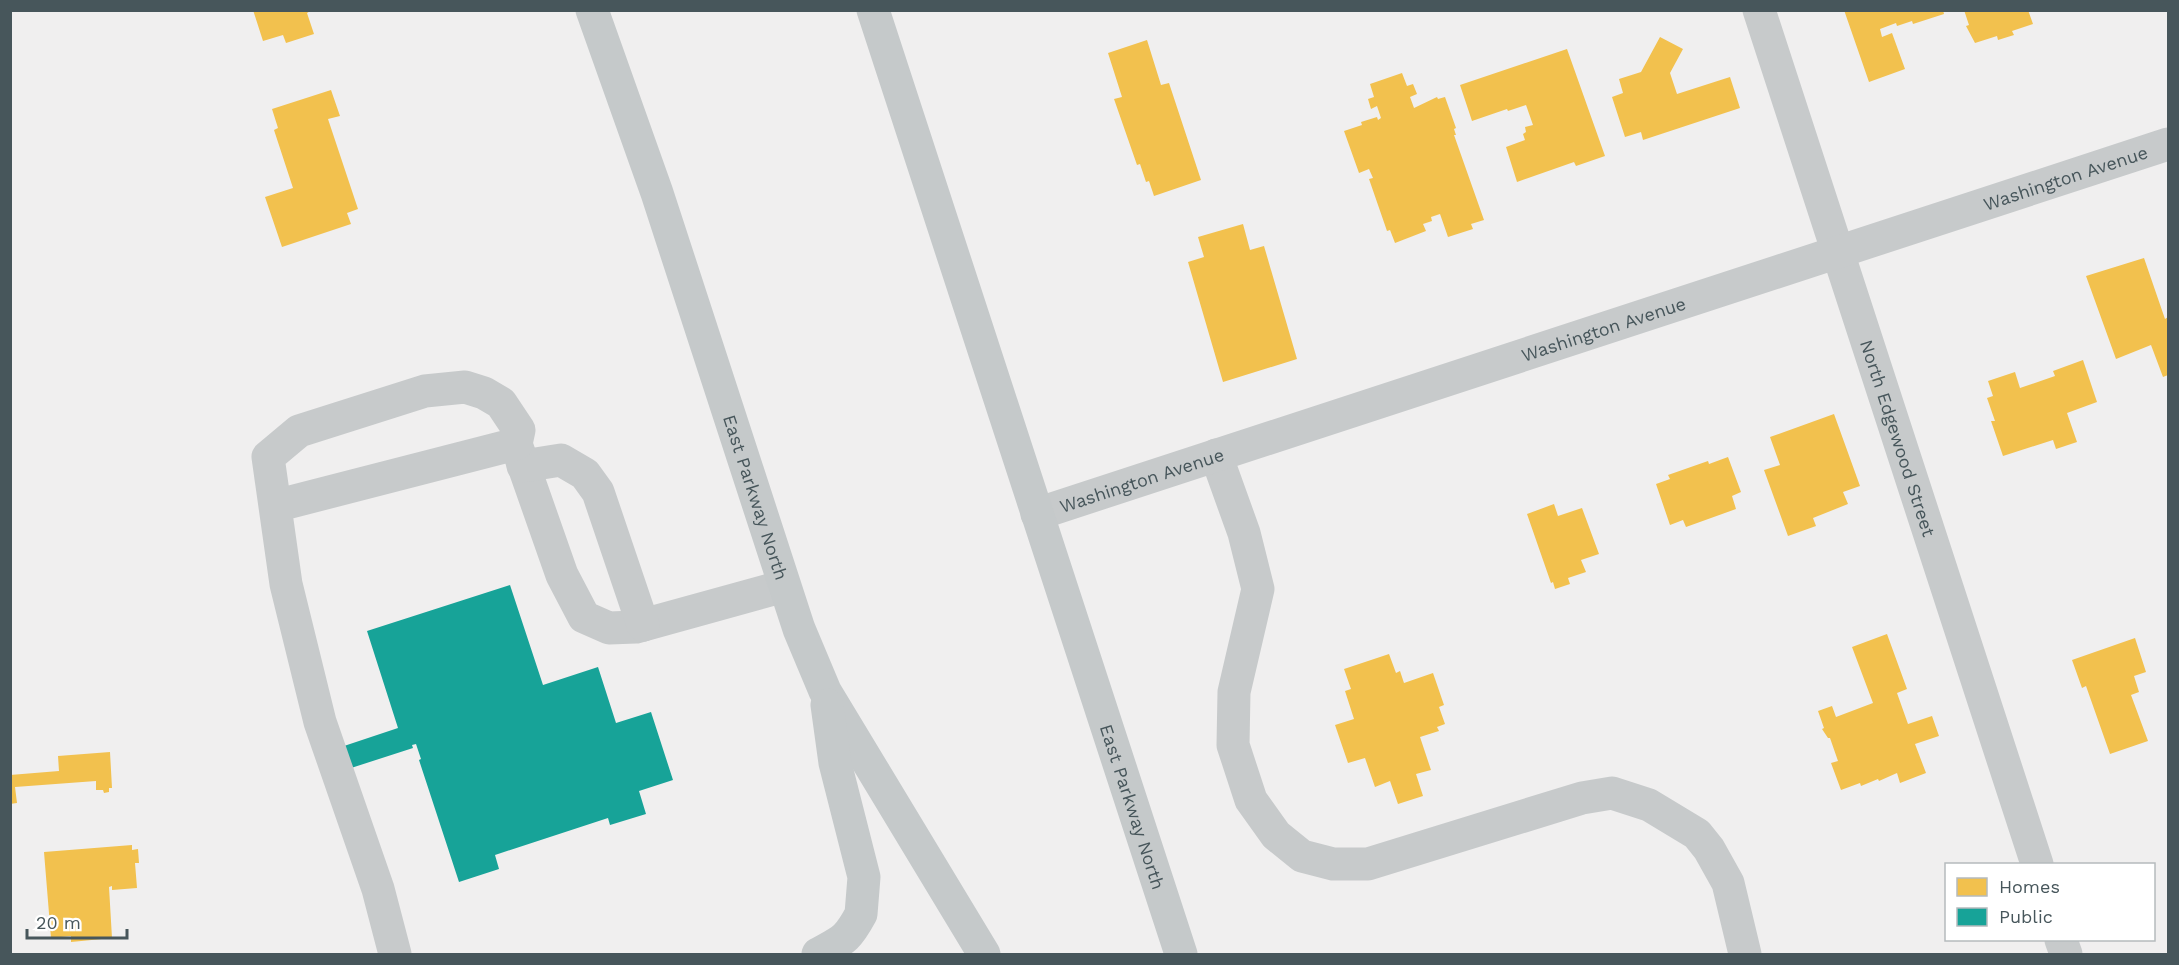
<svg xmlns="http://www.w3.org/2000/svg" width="2179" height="965" viewBox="0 0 2179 965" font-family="'Work Sans',sans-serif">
  <rect width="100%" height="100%" fill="#f0efef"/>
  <g fill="#f2c14e">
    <path d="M253 10H312L307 13 314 34 286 43 283 35 263 41Z"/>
    <path d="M1844 10H1943L1944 14 1913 24 1912 21 1897 26 1896 23 1880 29 1882 37 1892 33 1905 69 1869 82Z"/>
    <path d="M1964 10H2028L2033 24 2012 31 2014 35 1998 40 1997 36 1975 43 1966 26 1969 25Z"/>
    <path d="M1660 37 1683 49 1670 73 1677 94 1730 77 1740 108 1643 140 1641 132 1625 137 1612 97 1623 93 1619 79 1641 72Z"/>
    <path d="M1147 40 1161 85 1169 83 1201 180 1154 196 1149 181 1146 182 1140 164 1137 165 1114 99 1122 97 1108 53Z"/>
    <path d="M1567 49 1605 156 1576 166 1574 162 1517 182 1506 147 1525 140 1523 134 1526 132 1525 127 1533 125 1526 105 1508 111 1507 109 1472 121 1460 85Z"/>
    <path d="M1402 73 1407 86 1413 84 1417 94 1410 97 1414 108 1437 97 1438 99 1445 97 1456 128 1454 129 1456 135H1454L1484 220 1471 224 1473 229 1448 237 1440 214 1431 217 1432 221 1423 224 1426 231 1395 243 1390 230 1387 231 1369 179 1373 178 1369 169 1359 173 1344 131 1362 125 1361 122 1377 117 1378 120 1381 118 1377 106 1371 109 1368 99 1374 97 1370 84Z"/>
    <path d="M331 90 340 116 328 119 358 209 347 213 351 224 282 247 265 197 293 188 274 130 278 128 272 109Z"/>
    <path d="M1243 224 1250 250 1264 246 1297 359 1223 382 1188 262 1204 257 1198 237Z"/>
    <path d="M2144 258 2165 319 2168 317V375L2163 377 2151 345 2116 359 2086 276Z"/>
    <path d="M2083 360 2097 402 2067 413 2077 442 2056 449 2053 440 2003 456 1991 421H1995L1987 398 1993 396 1988 381 2015 372 2020 388 2055 376 2053 371Z"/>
    <path d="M1834 414 1860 486 1843 492 1848 504 1813 518 1816 526 1788 536 1764 470 1780 465 1770 437Z"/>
    <path d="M1728 457 1741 492 1732 496 1736 509 1686 527 1683 520 1670 525 1656 484 1670 479 1668 475 1708 461 1709 464Z"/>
    <path d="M1554 504 1558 516 1582 508 1599 554 1581 560 1586 572 1568 578 1570 584 1555 589 1553 582 1551 583 1527 514Z"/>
    <path d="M1887 634 1907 689 1897 693 1908 724 1932 716 1939 736 1915 744 1926 773 1900 783 1897 773 1879 781 1878 779 1861 786 1860 783 1841 790 1831 763 1838 761 1830 738H1828L1822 729 1824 728 1818 711 1832 706 1836 717 1873 703 1852 647Z"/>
    <path d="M2135 638 2146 672 2134 676 2139 692 2131 695 2148 741 2110 754 2086 686 2082 688 2072 660Z"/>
    <path d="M1389 654 1396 673 1400 671 1404 683 1433 673 1444 705 1439 707 1445 724 1437 727 1439 731 1420 737 1431 770 1416 774 1423 796 1398 804 1390 781 1375 787 1365 758 1348 763 1335 725 1354 719 1345 691 1351 689 1344 669Z"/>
    <path d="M110 752 112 788H109V792L104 793 103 790H96V781L15 787 17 803 10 804V775L59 771 58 756Z"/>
    <path d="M132 845V850L138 849 139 863H135L137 888 112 890V886L109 887 112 938 71 942V936L51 938 44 852Z"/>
  </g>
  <path fill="#17a398" d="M510 585 543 685 598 667 616 723 651 712 673 780 639 791 646 814 610 825 608 818 495 855 499 869 459 882 419 760 421 759 416 744 412 745 413 748 348 769 341 747 398 728 367 631Z"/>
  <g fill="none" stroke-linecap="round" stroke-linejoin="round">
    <g stroke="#c7cacb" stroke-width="33">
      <path id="s1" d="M1759 10 2037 864"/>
      <path d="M516 444 562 575 584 617 609 628 636 627 784 586"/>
      <path d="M1216 455 1244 533 1258 589 1234 692 1233 745 1251 800 1276 835 1302 856 1333 864H1368L1582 798 1612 793 1649 805 1697 834 1709 849 1728 883 1745 954"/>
      <path d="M523 466 561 460 585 474 598 492 643 625"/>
      <path d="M275 506 516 444 519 430 501 403 484 393 465 387 425 391 299 431 268 457 286 584 320 722 378 889 395 954"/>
      <path id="s2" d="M1037 514 2168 144"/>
      <path d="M2061 940 2066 954"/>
    </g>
    <g stroke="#c5c9ca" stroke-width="33">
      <path id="s3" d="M592 10 657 193 799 629 825 691 984 954"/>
      <path id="s4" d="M873 10 1181 954"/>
      <path d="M818 954C843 940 847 940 861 914L864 877 835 763 827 705"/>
    </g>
  </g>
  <g text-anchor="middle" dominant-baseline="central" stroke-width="6" stroke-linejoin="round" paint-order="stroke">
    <g font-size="18" fill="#47565b" stroke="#fff">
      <text stroke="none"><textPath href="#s2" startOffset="1082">Washington Avenue</textPath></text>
      <text stroke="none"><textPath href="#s2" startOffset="596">Washington Avenue</textPath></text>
      <text stroke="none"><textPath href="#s1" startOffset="450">North Edgewood Street</textPath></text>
      <text stroke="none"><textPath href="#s2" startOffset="110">Washington Avenue</textPath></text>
      <text stroke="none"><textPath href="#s3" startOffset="514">East Parkway North</textPath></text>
      <text stroke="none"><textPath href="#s4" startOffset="838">East Parkway North</textPath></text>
    </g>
  </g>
  <rect width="2179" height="965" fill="none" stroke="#47565b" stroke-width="24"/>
  <rect x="1945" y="863" width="210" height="78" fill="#ffffff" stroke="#b5bbbd" stroke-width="1.5"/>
  <rect x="1957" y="878" width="30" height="18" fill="#f2c14e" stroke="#b5bbbd" stroke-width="1.5"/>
  <text x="1999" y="893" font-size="18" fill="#47565b">Homes</text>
  <rect x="1957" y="908" width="30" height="18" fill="#17a398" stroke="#b5bbbd" stroke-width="1.5"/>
  <text x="1999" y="923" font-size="18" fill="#47565b">Public</text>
  <path d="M27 929v9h100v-9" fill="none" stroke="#47565b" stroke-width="3"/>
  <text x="36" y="929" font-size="18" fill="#47565b" stroke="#ffffff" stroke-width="4.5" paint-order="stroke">20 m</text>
</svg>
